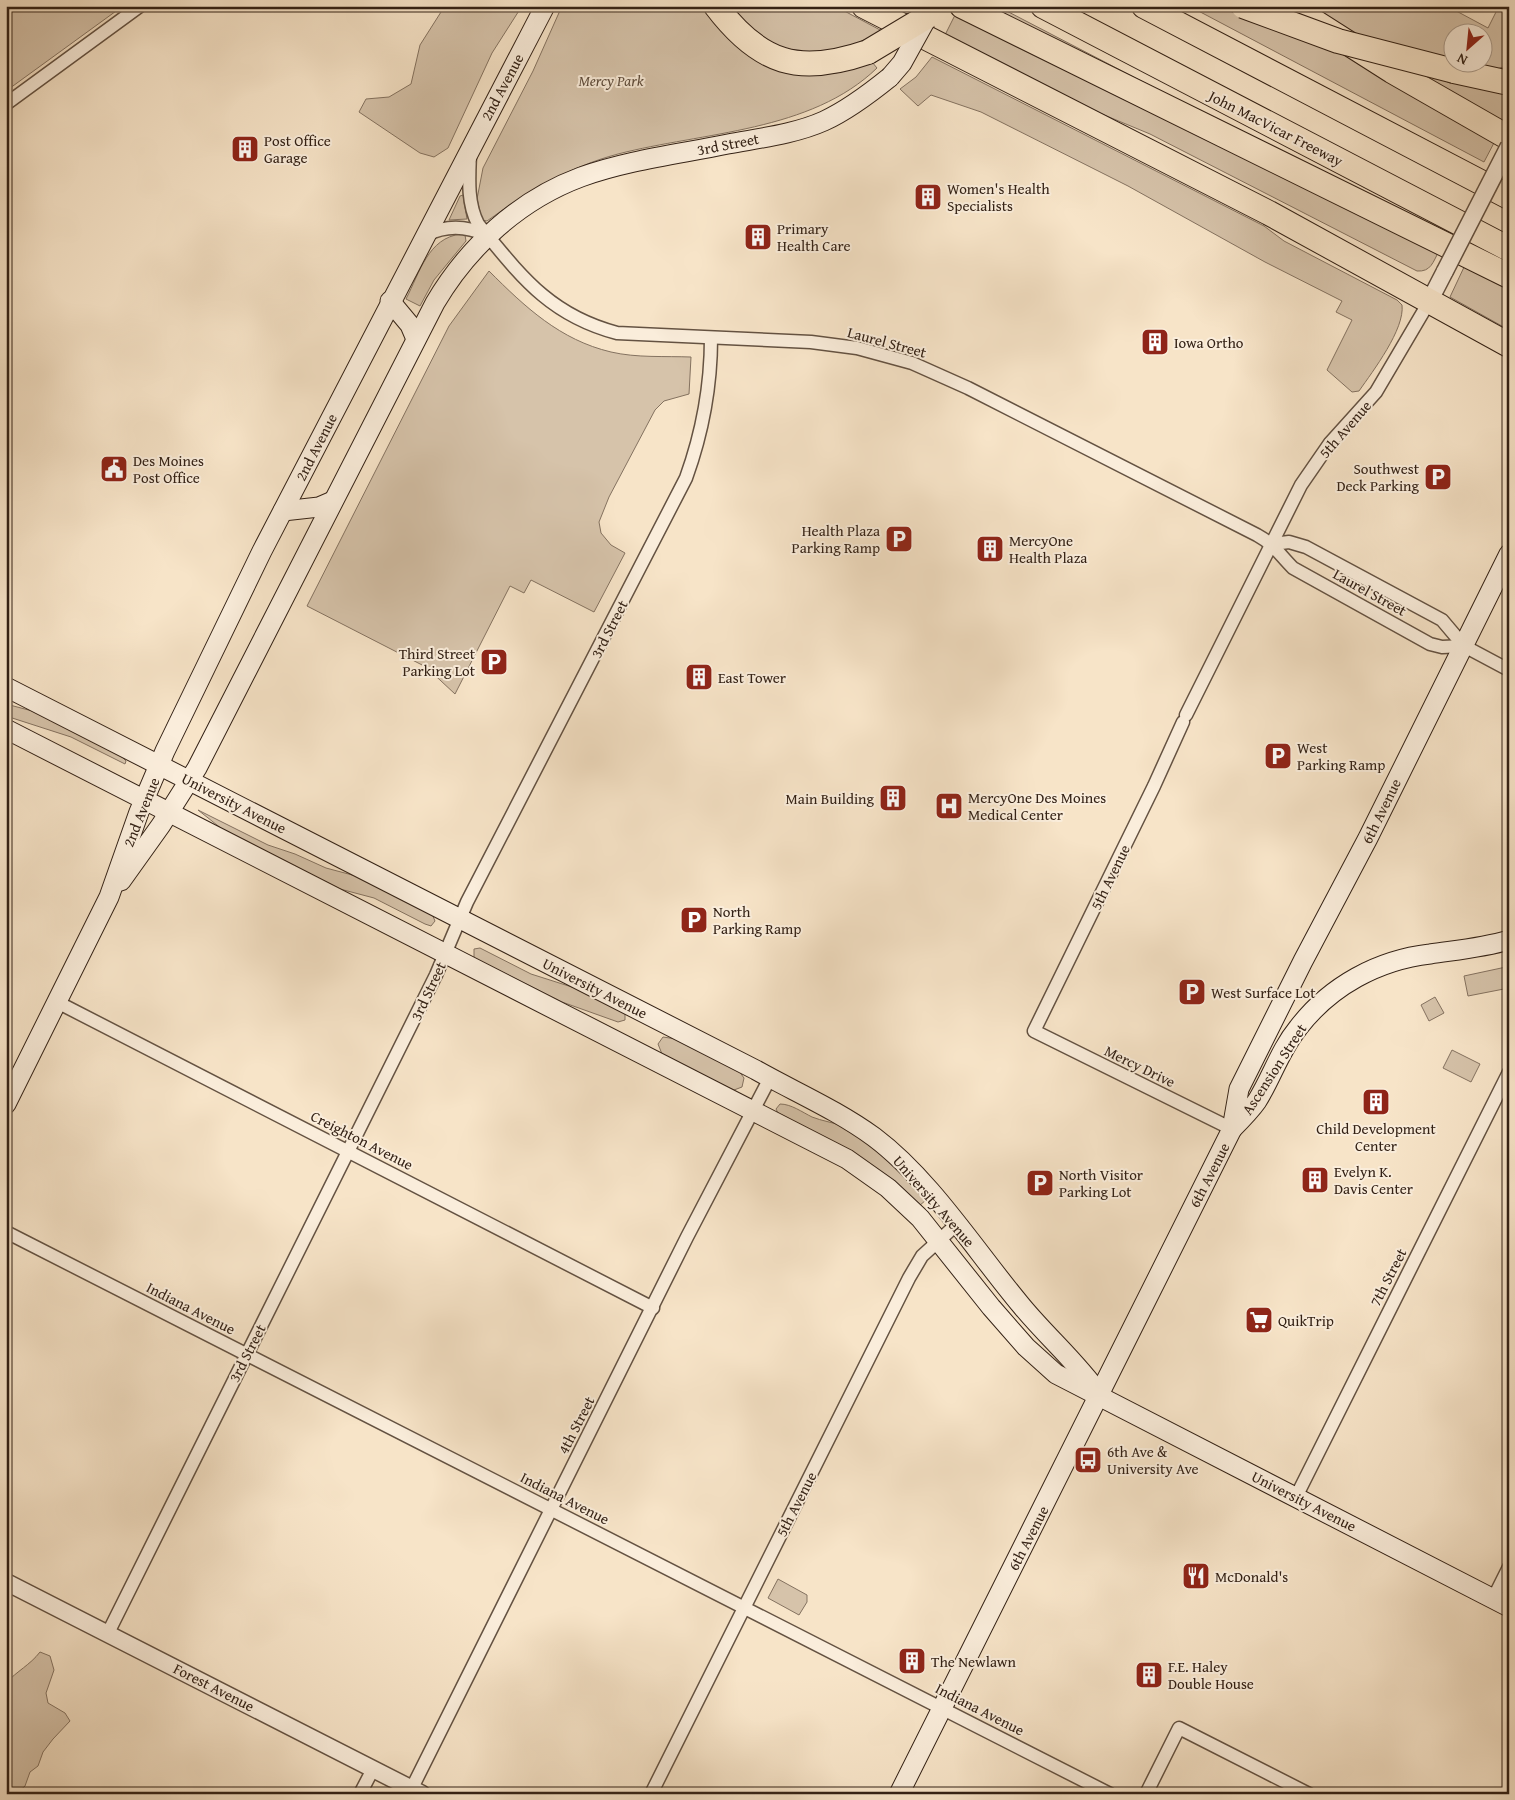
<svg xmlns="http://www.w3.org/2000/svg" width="1515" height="1800" viewBox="0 0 1515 1800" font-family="'Gentium Book Plus',serif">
  <rect width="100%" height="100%" fill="#f7e4c8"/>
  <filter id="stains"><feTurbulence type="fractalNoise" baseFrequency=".004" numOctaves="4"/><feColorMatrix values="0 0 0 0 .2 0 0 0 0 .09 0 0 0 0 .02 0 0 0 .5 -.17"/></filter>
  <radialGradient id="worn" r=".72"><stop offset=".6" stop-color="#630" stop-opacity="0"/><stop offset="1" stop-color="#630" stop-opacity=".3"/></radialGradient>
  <g fill="#d6c3aa" stroke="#847260">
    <path d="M6 6H123L6 91Z"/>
    <path d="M436 6H522L492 53 448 148 434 157 420 153 359 112 366 99 389 97 411 84 420 45 441 12Z"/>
    <path d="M562 6H703C725 39 736 47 773 61 816 77 828 79 872 62L877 68C811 132 703 132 618 154 569 167 529 191 487 221L482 220 477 199 483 168 533 71Z"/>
    <path d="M727 6H835L882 31 861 45 820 55 785 49 757 37Z"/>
    <path d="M984 6H997L1176 99Z"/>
    <path d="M1189 6H1218L1251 20 1346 53 1496 139 1484 162Z"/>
    <path d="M1309 6H1447L1488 28 1499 6H1509V65L1497 69 1464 63 1482 62V32H1452V60L1356 36Z"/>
    <path d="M955 15 1439 251C1433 262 1431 272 1417 271L1150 134 1080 105 944 37Z"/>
    <path d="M932 57 1264 226 1284 241 1397 300 1402 305C1405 329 1373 371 1359 391L1352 392 1327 370 1352 320 1336 312 1342 301 1265 262 1128 186 981 112 931 95 918 106 900 89 916 77Z"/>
    <path d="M1414 72 1509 92V114L1504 123Z"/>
    <path d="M463 195 467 219 449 220 460 196Z"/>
    <path d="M461 234 465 235 466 241 434 280 420 306 406 299C420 272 428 238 461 234Z"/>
    <path d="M1465 265 1509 286V330L1450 297Z"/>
    <path d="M489 271C525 307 560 340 611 352 637 358 665 356 691 357L689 394 664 401 655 410 609 497 599 522 601 533 611 545 625 553 594 612 531 580 524 593 510 586 455 694 426 667 307 606 449 326Z"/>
    <path d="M6 704 36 712 120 755 126 761 125 764 71 737 6 716Z"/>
    <path d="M198 810 268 845 295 854 326 868 356 876 432 914 435 921 431 926 425 924 374 898 340 889 222 829Z"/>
    <path d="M480 948 531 974 575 988 625 1013V1020L618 1022 562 1002 474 958V949Z"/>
    <path d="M1506 967 1509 988 1468 996 1464 976Z"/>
    <path d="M1435 997 1444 1013 1429 1021 1421 1005Z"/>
    <path d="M663 1037 676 1039 739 1071 744 1078 742 1087 734 1090 729 1088 662 1054 658 1044Z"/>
    <path d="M1452 1050 1480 1064 1471 1082 1443 1068Z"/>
    <path d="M780 1104C791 1104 802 1112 812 1117 822 1121 832 1122 842 1126 875 1142 902 1173 926 1200L919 1206C874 1162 834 1142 778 1113L776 1109Z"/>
    <path d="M778 1579 807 1595V1602L799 1615 768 1598Z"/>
    <path d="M40 1652 50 1656 54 1670 46 1693 48 1703 65 1713 70 1721 53 1739 43 1752 38 1766 30 1772 25 1786 16 1794H6V1683C17 1671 30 1665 40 1652Z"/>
  </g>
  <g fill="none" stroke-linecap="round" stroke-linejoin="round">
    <defs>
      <g id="minor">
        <path d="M6 104 140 6"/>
        <path d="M470 154C469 178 467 203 478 224 521 276 549 315 617 333L811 342 857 348 912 363 968 388 1257 535C1275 545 1279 554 1293 568L1430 644 1442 647 1464 646"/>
        <path d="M426 235C446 225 465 225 486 235"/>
        <path d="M1273 544 1289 542 1306 547 1442 620 1464 646 1509 670"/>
        <path d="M1186 715 1301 485 1330 443 1376 392 1429 302"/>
        <path d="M1183 722 1154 786 1034 1031 1232 1129"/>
        <path d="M57 1002 653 1308"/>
        <path d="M6 1232 1110 1794"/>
        <path d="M1296 1497 1509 1072"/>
        <path d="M1493 1599 1509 1567"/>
        <path d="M108 1633 436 975 467 902 686 478C703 431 711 388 711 338"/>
        <path d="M412 1788 687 1237 770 1078"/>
        <path d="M360 1794 373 1769"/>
        <path d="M651 1794 909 1278 922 1256 956 1225"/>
        <path d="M1146 1794 1179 1728 1309 1794"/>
      </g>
      <g id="tertiary">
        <path d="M1429 302 1445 271"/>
        <path d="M6 1582 422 1794"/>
      </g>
      <g id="secondary">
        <path d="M390 301 410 325 416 339"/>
        <path d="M283 511 319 507 333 501"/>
        <path d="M6 687 756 1070C795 1092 837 1110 874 1137 930 1179 975 1250 1020 1304 1046 1336 1077 1362 1100 1395"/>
        <path d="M6 729 847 1159 888 1188 920 1218 991 1307 1026 1347 1056 1374 1509 1607"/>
        <path d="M121 881 161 825 197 768 435 303C468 247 519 200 581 177 628 160 680 154 728 144 760 138 795 134 824 121 848 110 869 94 890 77"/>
        <path d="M6 1104 109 897 139 812 165 751 262 551 545 6"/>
        <path d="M1232 1129C1241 1120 1250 1111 1257 1101 1272 1077 1280 1050 1298 1028 1330 986 1378 960 1430 954 1457 950 1482 948 1509 940"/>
        <path d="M899 1794 1232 1129 1239 1089 1303 961 1368 838 1509 554"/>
      </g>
      <g id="motorway">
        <path d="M716 6C760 64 799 76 868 52"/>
        <path d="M864 6 1269 213 1509 345"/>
        <path d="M962 6 1509 276"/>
        <path d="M1043 6 1509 249"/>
        <path d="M1144 6 1509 197"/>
        <path d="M1290 6 1392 71 1509 138"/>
        <path d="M1454 71 1509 83"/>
      </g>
    </defs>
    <use href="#minor" stroke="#645242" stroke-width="15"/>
    <use href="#tertiary" stroke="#645242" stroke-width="19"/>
    <use href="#secondary" stroke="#332115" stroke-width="21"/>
    <use href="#motorway" stroke="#332115" stroke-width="26"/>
    <use href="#minor" stroke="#faeddb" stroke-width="12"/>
    <use href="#tertiary" stroke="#faeddb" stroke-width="16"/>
    <use href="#secondary" stroke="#faeddb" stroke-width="19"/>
    <use href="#motorway" stroke="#f7e4c8" stroke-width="24"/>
    <defs>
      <path id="tertiary-bridge" d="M1445 271 1509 146"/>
      <path id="secondary-bridge" d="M890 77 902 63 928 16"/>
      <g id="motorway-bridge">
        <path d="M1243 6 1338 41 1454 71"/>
        <path d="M868 52 928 16"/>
      </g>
    </defs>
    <use href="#tertiary-bridge" stroke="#645242" stroke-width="19" stroke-linecap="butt"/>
    <use href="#secondary-bridge" stroke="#332115" stroke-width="21" stroke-linecap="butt"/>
    <use href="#motorway-bridge" stroke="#332115" stroke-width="26" stroke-linecap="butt"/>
    <use href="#tertiary-bridge" stroke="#faeddb" stroke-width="16"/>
    <use href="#secondary-bridge" stroke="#faeddb" stroke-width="19"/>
    <use href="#motorway-bridge" stroke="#f7e4c8" stroke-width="24"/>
  </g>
  <defs>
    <symbol id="building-square" viewBox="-11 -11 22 22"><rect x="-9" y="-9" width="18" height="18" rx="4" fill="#8f2418" stroke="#faeddb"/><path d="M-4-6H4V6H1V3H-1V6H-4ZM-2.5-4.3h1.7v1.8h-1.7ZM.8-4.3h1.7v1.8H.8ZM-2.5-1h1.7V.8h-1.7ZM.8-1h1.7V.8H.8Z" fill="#fff"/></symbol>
    <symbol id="civic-square" viewBox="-11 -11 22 22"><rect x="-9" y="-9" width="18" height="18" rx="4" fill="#8f2418" stroke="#faeddb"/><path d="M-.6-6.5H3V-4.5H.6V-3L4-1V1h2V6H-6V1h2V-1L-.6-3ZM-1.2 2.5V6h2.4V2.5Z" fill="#fff"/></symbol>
    <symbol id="parking-square" viewBox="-11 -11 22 22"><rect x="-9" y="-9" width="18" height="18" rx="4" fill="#8f2418" stroke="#faeddb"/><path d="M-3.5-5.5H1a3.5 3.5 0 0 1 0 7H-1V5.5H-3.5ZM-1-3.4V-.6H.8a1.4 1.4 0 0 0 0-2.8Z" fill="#fff"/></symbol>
    <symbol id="hospital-square" viewBox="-11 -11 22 22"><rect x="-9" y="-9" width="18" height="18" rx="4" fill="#8f2418" stroke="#faeddb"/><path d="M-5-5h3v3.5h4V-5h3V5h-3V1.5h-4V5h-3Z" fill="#fff"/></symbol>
    <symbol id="supermarket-square" viewBox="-11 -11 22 22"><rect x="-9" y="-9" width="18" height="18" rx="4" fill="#8f2418" stroke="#faeddb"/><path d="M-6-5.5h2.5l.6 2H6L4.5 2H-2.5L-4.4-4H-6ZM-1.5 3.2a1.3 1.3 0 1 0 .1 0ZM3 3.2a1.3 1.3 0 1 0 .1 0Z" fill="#fff"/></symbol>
    <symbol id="bus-square" viewBox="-11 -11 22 22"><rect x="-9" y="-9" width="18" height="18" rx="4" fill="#8f2418" stroke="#faeddb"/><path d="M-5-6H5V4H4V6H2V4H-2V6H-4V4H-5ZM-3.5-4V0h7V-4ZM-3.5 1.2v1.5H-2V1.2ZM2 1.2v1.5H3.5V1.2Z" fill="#fff"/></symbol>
    <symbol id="restaurant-square" viewBox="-11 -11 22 22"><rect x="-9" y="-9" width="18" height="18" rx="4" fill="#8f2418" stroke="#faeddb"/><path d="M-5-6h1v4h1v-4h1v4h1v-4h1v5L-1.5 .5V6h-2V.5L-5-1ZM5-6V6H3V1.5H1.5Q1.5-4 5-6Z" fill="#fff"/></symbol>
  </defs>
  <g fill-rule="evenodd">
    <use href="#building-square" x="229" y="133" width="32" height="32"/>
    <use href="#building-square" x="912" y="181" width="32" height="32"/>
    <use href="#building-square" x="742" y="221" width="32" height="32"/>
    <use href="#building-square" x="1139" y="326" width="32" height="32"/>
    <use href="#civic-square" x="98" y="453" width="32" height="32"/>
    <use href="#parking-square" x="1422" y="461" width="32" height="32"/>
    <use href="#parking-square" x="883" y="523" width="32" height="32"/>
    <use href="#building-square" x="974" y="533" width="32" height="32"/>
    <use href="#parking-square" x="478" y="646" width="32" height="32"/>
    <use href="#building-square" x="683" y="661" width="32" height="32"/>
    <use href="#parking-square" x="1262" y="740" width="32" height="32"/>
    <use href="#building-square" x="877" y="782" width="32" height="32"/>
    <use href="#hospital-square" x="933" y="790" width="32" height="32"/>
    <use href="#parking-square" x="678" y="904" width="32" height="32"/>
    <use href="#parking-square" x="1176" y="976" width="32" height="32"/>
    <use href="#building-square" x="1360" y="1086" width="32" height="32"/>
    <use href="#building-square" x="1299" y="1164" width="32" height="32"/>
    <use href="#parking-square" x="1024" y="1167" width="32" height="32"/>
    <use href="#supermarket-square" x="1243" y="1304" width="32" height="32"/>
    <use href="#bus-square" x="1072" y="1444" width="32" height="32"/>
    <use href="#restaurant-square" x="1180" y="1560" width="32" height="32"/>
    <use href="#building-square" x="896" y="1645" width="32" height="32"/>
    <use href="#building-square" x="1133" y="1659" width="32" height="32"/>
  </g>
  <g text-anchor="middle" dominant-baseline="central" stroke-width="4" stroke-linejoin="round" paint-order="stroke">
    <g font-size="15" font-style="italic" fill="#5c4a3a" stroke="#faeddb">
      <text x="611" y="80">Mercy Park</text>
    </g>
    <g font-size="15" fill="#332115" stroke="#faeddb">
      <text transform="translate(502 87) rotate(-62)">2nd Avenue</text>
      <text transform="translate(1276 128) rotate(27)">John MacVicar Freeway</text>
      <text transform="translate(728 144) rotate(-11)">3rd Street</text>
      <text transform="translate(887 342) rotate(15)">Laurel Street</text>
      <text transform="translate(1345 429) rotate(-49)">5th Avenue</text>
      <text transform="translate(316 447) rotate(-63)">2nd Avenue</text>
      <text transform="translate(1370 592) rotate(29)">Laurel Street</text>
      <text transform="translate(609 629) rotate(-63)">3rd Street</text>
      <text transform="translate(234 803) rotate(27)">University Avenue</text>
      <text transform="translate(1381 811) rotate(-64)">6th Avenue</text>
      <text transform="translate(141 812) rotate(-68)">2nd Avenue</text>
      <text transform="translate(1110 877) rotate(-64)">5th Avenue</text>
      <text transform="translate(595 988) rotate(27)">University Avenue</text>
      <text transform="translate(428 991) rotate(-65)">3rd Street</text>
      <text transform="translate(1140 1066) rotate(26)">Mercy Drive</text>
      <text transform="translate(1274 1069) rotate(-57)">Ascension Street</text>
      <text transform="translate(362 1140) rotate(27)">Creighton Avenue</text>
      <text transform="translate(1209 1175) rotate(-63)">6th Avenue</text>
      <text transform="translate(934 1201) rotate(49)">University Avenue</text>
      <text transform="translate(1388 1277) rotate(-63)">7th Street</text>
      <text transform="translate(191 1308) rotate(27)">Indiana Avenue</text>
      <text transform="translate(247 1353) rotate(-63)">3rd Street</text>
      <text transform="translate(576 1425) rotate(-63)">4th Street</text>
      <text transform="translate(565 1498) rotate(27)">Indiana Avenue</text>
      <text transform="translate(1304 1501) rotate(27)">University Avenue</text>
      <text transform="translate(796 1504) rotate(-63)">5th Avenue</text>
      <text transform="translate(1028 1538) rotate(-63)">6th Avenue</text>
      <text transform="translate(214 1687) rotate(27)">Forest Avenue</text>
      <text transform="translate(980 1709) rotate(27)">Indiana Avenue</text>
    </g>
    <g font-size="15" fill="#332115" stroke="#faeddb" text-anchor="start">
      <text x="264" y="140">Post Office<tspan x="264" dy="17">Garage</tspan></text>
      <text x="947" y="188">Women's Health<tspan x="947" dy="17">Specialists</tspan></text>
      <text x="777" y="228">Primary<tspan x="777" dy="17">Health Care</tspan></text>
      <text x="1174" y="342">Iowa Ortho</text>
      <text x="133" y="460">Des Moines<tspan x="133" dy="17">Post Office</tspan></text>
      <text x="1419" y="468" text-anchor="end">Southwest<tspan x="1419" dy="17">Deck Parking</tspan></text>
      <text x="880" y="530" text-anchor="end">Health Plaza<tspan x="880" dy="17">Parking Ramp</tspan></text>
      <text x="1009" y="540">MercyOne<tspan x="1009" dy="17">Health Plaza</tspan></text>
      <text x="475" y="653" text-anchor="end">Third Street<tspan x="475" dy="17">Parking Lot</tspan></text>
      <text x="718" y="677">East Tower</text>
      <text x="1297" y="747">West<tspan x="1297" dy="17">Parking Ramp</tspan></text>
      <text x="968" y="797">MercyOne Des Moines<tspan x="968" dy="17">Medical Center</tspan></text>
      <text x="874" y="798" text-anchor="end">Main Building</text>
      <text x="713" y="911">North<tspan x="713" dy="17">Parking Ramp</tspan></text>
      <text x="1211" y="992">West Surface Lot</text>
      <text x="1376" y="1128" text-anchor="middle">Child Development<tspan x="1376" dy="17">Center</tspan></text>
      <text x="1334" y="1171">Evelyn K.<tspan x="1334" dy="17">Davis Center</tspan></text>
      <text x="1059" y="1174">North Visitor<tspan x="1059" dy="17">Parking Lot</tspan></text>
      <text x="1278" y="1320">QuikTrip</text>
      <text x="1107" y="1451">6th Ave &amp;<tspan x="1107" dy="17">University Ave</tspan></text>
      <text x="1215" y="1576">McDonald's</text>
      <text x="931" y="1661">The Newlawn</text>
      <text x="1168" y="1666">F.E. Haley<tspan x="1168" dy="17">Double House</tspan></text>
    </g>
  </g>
  <rect width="1515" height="1800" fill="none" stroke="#f7e4c8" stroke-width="25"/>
  <rect x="8" y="8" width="1500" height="1785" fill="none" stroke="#332115" stroke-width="2.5"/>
  <rect x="12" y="12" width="1490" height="1775" fill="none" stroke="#332115"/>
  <g transform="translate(1468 48) rotate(207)"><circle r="24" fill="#faeddb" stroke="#aa9b8c"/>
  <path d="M0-4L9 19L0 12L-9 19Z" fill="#8f2418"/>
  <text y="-8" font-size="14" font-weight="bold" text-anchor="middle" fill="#332115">N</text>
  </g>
  <rect width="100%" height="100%" filter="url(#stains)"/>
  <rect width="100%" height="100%" fill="url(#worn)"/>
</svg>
